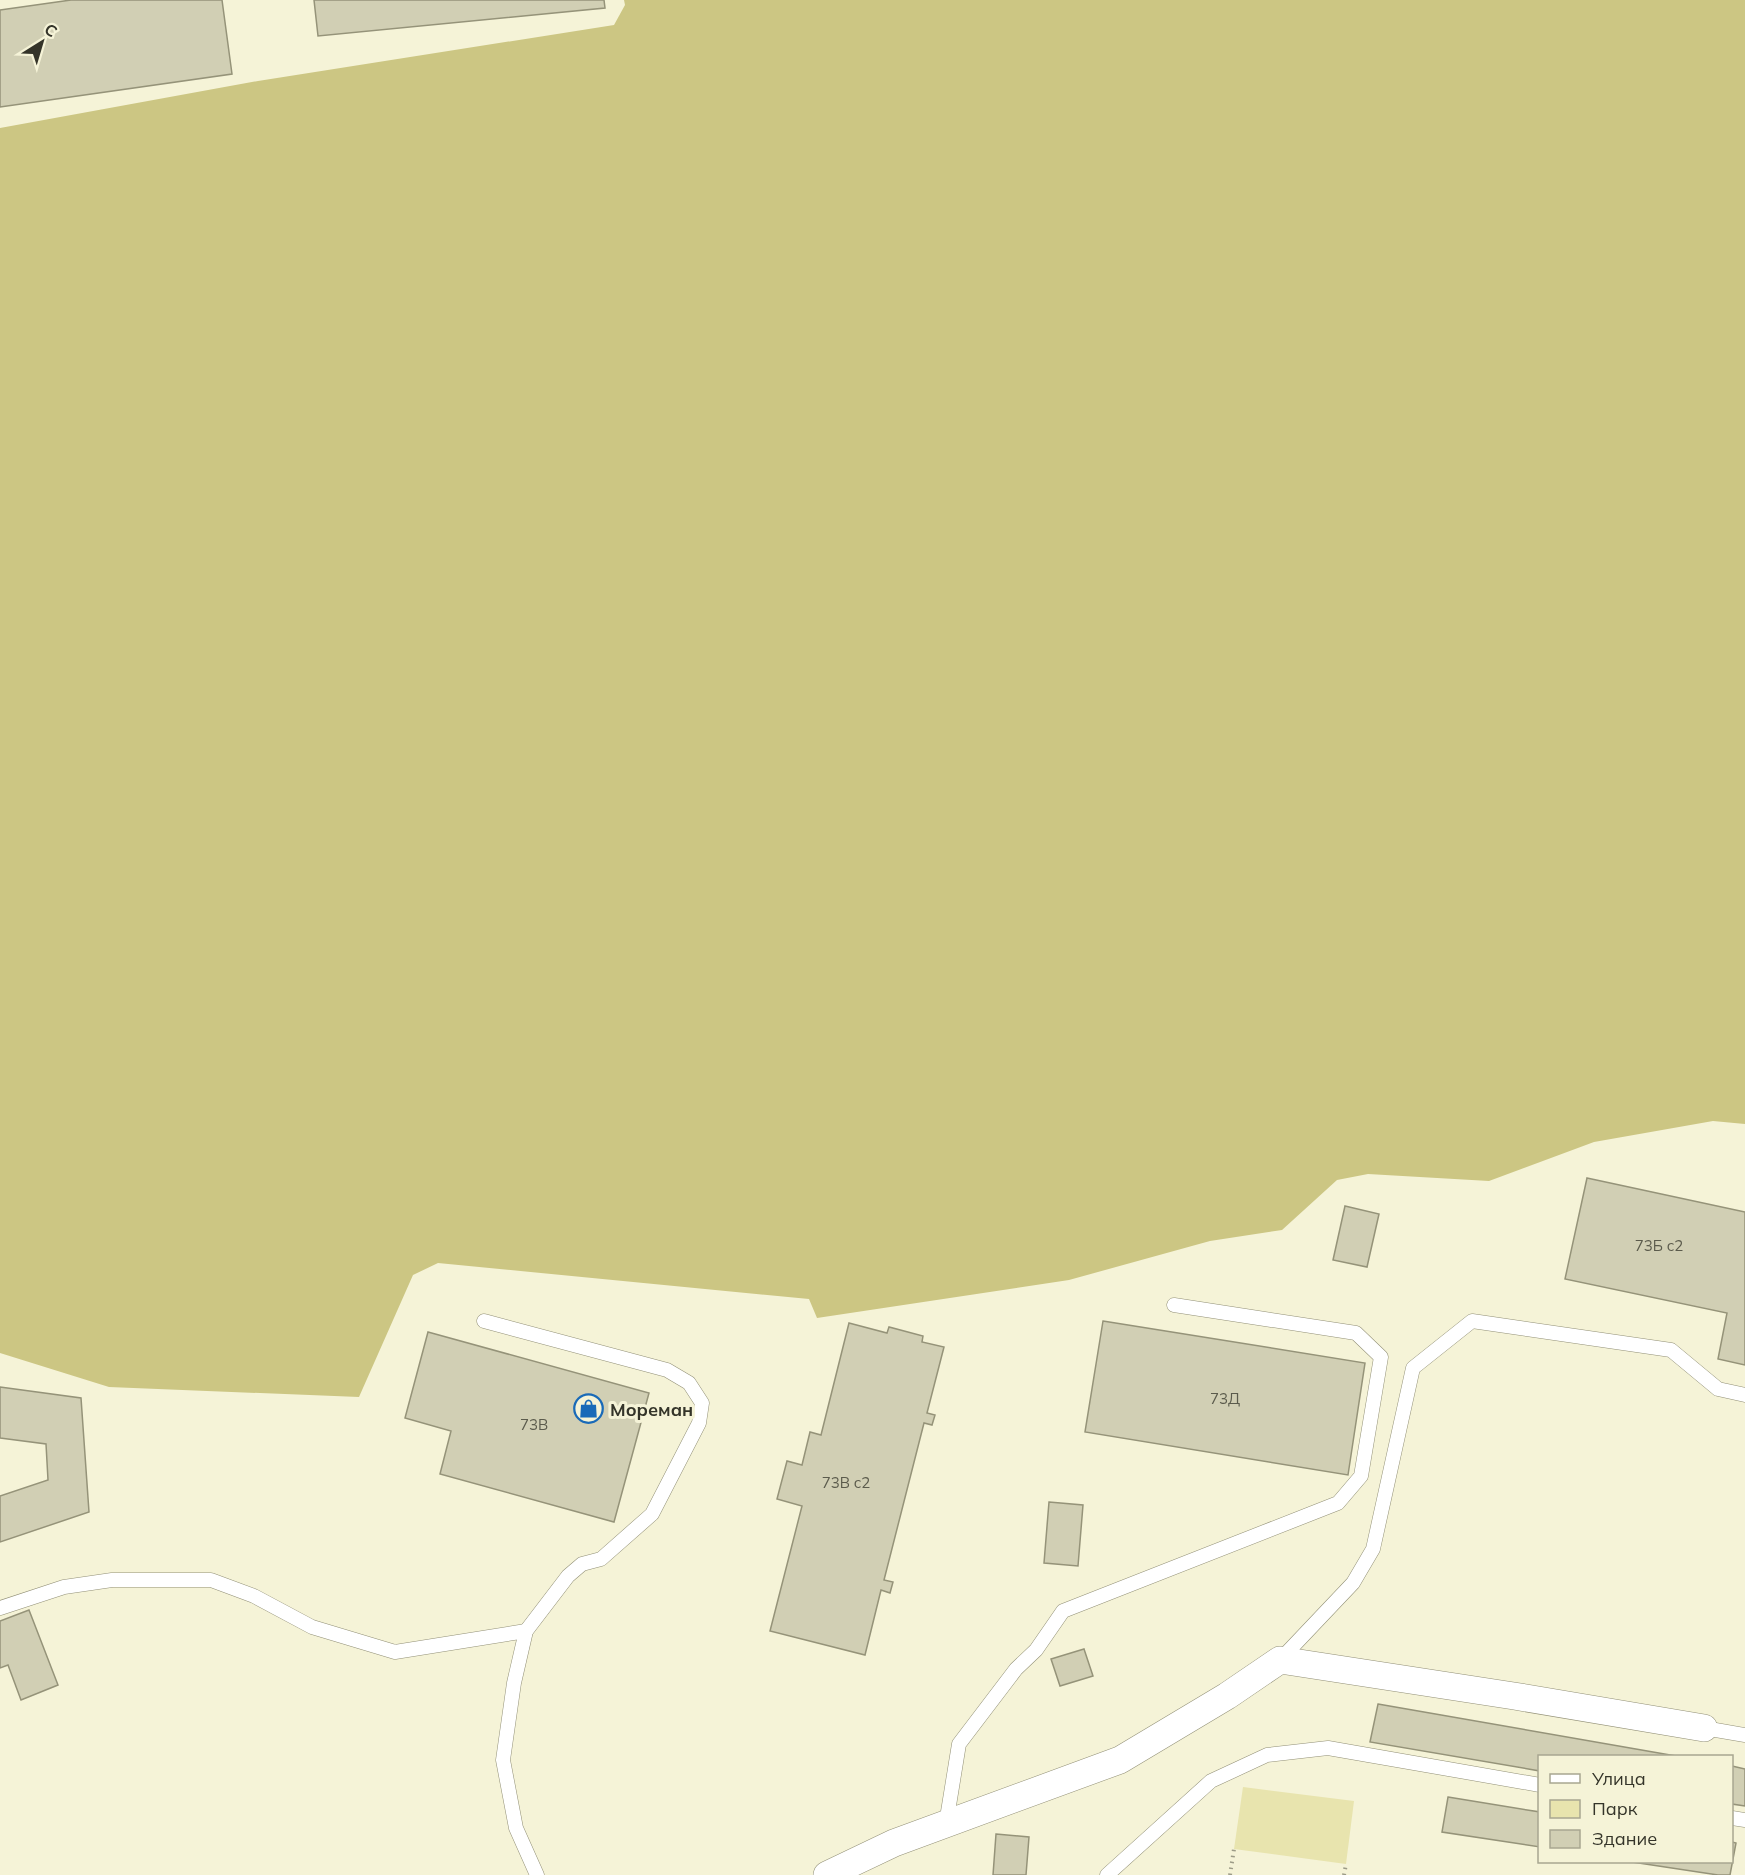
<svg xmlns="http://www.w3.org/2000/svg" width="1745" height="1875" viewBox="0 0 1745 1875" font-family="Mulish,sans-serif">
  <rect width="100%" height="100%" fill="#f5f3d7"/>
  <path fill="#e8e4ae" d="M1243 1787 1354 1801 1346 1864 1234 1849Z"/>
  <path fill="#ccc683" d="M624 0H1745V1124L1713 1121 1594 1142 1489 1181 1368 1174 1337 1180 1282 1230 1210 1241 1069 1280 817 1318 809 1299 438 1263 413 1275 359 1397 109 1387 0 1353V128L258 81 614 25 625 5Z"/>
  <g fill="#d1cfb4" stroke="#959379" stroke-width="1.5">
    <path d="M71 0H222L232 74 0 107V10Z"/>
    <path d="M314 0H604L605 8 318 36Z"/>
    <path d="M1587 1178 1745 1212V1365L1718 1359 1727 1313 1565 1279Z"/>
    <path d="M1345 1206 1379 1214 1367 1267 1333 1260Z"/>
    <path d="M1103 1321 1365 1363 1348 1475 1085 1432Z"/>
    <path d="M849 1323 887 1333 889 1327 923 1336 922 1342 944 1347 927 1413 935 1415 932 1425 924 1423 884 1580 893 1582 890 1593 881 1590 865 1655 770 1631 802 1506 777 1499 787 1461 802 1465 810 1432 821 1435Z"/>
    <path d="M428 1332 649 1393 614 1522 440 1474 451 1431 405 1418Z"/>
    <path d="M0 1387 81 1398 89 1512 0 1542V1496L48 1480 46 1444 0 1438Z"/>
    <path d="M1049 1502 1083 1505 1078 1566 1044 1563Z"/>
    <path d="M29 1610 58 1685 21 1700 8 1665 0 1668V1621Z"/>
    <path d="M1084 1649 1093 1676 1060 1686 1051 1659Z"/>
    <path d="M1378 1704 1676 1756H1540V1771L1370 1742Z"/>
    <path d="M1732 1766 1745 1769V1806L1732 1804Z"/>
    <path d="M1448 1797 1540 1812V1847L1442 1832Z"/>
    <path d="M996 1834 1029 1837 1026 1875H993Z"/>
    <path d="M1732 1842 1736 1843 1730 1875H1718L1632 1862H1732Z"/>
  </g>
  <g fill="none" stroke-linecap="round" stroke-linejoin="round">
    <defs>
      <g id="service">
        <path d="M484 1321 667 1370 689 1383 702 1403 699 1423 652 1514 601 1559 582 1564 568 1576 526 1631 514 1683 503 1760 516 1828 537 1875"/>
        <path d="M0 1608 64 1587 112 1580H211L254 1596 312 1627 395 1652 526 1631"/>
        <path d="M1280 1660 1353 1583 1373 1549 1413 1368 1472 1321 1671 1350 1718 1389 1745 1395"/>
        <path d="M1704 1728 1745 1735"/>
        <path d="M1732 1818 1745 1820"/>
        <path d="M946 1824 959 1744 1016 1669 1036 1650 1063 1611 1338 1503 1361 1476 1381 1357 1356 1333 1174 1305"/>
        <path d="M1107 1875 1211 1781 1267 1755 1328 1748 1540 1785"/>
      </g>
      <path id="minor" d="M827 1875 894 1843 1120 1760 1227 1696 1280 1660 1514 1696 1704 1728"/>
    </defs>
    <use href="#service" stroke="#929077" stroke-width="15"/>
    <use href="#minor" stroke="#929077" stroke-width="28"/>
    <g stroke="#9c9b87" stroke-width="4" stroke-dasharray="1.5 4.5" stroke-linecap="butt">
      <path d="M1230 1875 1234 1849"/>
      <path d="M1344 1875 1346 1864"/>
    </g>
    <use href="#service" stroke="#fff" stroke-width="14"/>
    <use href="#minor" stroke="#fff" stroke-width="27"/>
  </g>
  <defs>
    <symbol id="shop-ring" viewBox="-11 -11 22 22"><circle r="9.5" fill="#f5f3d7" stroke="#196ab8" stroke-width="1.5"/><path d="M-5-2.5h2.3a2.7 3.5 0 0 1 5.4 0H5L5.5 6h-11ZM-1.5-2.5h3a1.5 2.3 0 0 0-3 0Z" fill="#196ab8"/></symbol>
  </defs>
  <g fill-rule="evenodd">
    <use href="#shop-ring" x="572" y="1392" width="33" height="33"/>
  </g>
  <g text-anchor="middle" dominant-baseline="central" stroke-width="6" stroke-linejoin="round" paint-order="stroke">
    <g font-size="15" fill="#5b5b4c">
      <text x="1659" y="1245">73Б с2</text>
      <text x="1225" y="1398">73Д</text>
      <text x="534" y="1424">73В</text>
      <text x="846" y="1482">73В с2</text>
    </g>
    <g font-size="18" font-weight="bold" fill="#343429" stroke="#f5f3d7" text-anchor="start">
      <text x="610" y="1409">Мореман</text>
    </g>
  </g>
  <rect x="1538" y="1755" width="195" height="108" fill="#f5f3d7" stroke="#a8a791" stroke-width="1.5"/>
  <rect x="1550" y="1774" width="30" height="9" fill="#ffffff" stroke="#a8a791" stroke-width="1.5"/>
  <text x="1592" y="1785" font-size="18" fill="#343429">Улица</text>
  <rect x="1550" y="1800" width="30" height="18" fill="#e8e4ae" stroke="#a8a791" stroke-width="1.5"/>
  <text x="1592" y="1815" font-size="18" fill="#343429">Парк</text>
  <rect x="1550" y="1830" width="30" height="18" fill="#d1cfb4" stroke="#a8a791" stroke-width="1.5"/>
  <text x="1592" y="1845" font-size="18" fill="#343429">Здание</text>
  <g transform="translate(42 42) rotate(37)" stroke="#f5f3d7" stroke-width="4.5" paint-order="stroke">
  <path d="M0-4.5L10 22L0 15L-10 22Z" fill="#343429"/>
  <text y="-9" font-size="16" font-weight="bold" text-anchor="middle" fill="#343429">С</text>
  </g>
</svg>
